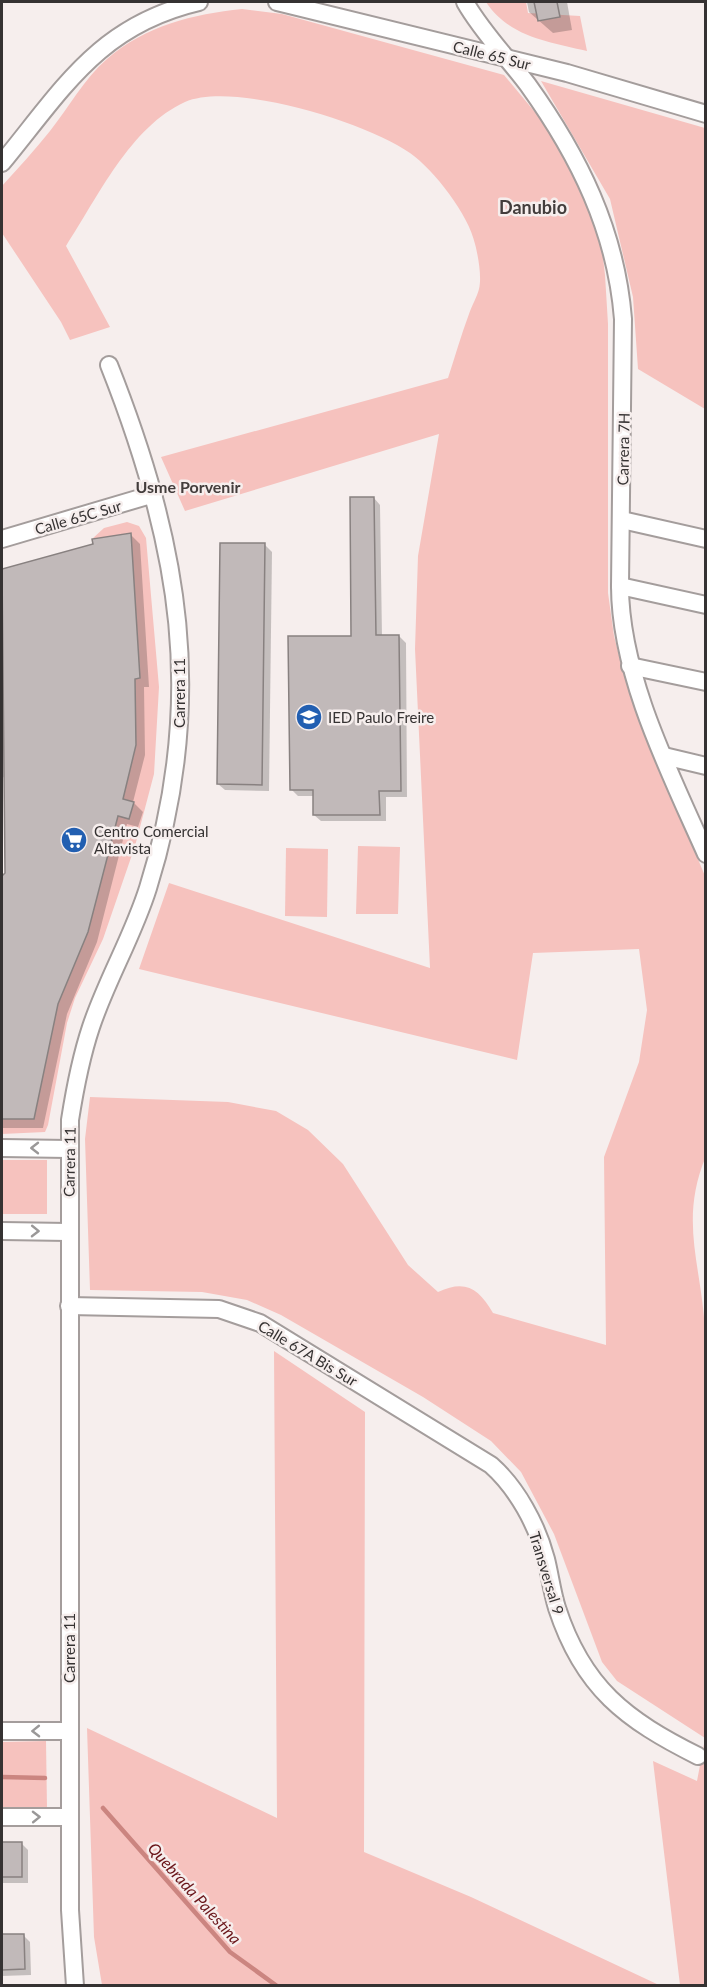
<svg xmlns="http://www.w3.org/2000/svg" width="707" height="1987" viewBox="0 0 707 1987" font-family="Lato,sans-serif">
  <rect width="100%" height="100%" fill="#f6eeed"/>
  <g fill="#f6c2be">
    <path d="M486 2H526L528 13 580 16 587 51C549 42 509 37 486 2Z"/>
    <path d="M242 9 282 14 504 75 544 123 574 168 601 240 605 275 608 324V593L614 636 623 671 645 732 705 876 706 1156C678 1223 703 1268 705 1334 707 1468 705 1604 705 1738L617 1681 602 1662 554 1534 521 1472 491 1441 423 1397 281 1315 247 1300 202 1292 90 1290 85 1139 90 1097 228 1102 276 1111 308 1130 343 1164 408 1265 438 1292C466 1279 479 1289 493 1313L606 1345 604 1157 639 1062 647 1010 639 949 533 953 517 1060 139 969 169 883 430 968 415 649 418 556 439 434 185 511 161 457 448 378C455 357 461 335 469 314 472 305 477 297 479 289 482 277 478 255 475 244 469 215 434 170 410 153 368 123 234 81 185 102 130 127 98 197 66 246L110 327 70 340 61 322 2 233V186C18 168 35 150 50 131 69 107 84 79 107 59 145 26 193 14 242 9Z"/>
    <path d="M541 81 705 128V409L638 369 633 297 610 199Z"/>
    <path d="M127 522 139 526 146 538 159 687 154 774 135 846 103 939 75 998 67 1023 48 1125 45 1132 2 1134V1119H34L58 1004 88 932 118 816 129 819 134 802 123 799 136 746 135 679 140 678 131 533 92 539 104 528Z"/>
    <path d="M358 846 400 847 398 914H356Z"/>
    <path d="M286 848 328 849 327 917 285 916Z"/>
    <rect x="2" y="1160" width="45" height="54"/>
    <path d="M274 1351 365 1412 364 1852 471 1897 659 1985H102L94 1937 87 1728 277 1818Z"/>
    <path d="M705 1739V1985H680L653 1761 697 1781Z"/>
    <path d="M46 1741 47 1808H2V1742Z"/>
  </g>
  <g fill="#0003">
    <path d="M527 2H567L572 30 553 33 529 12Z"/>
    <path d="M374 498 380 505 382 637 399 636 406 643 407 797H386V821H321L314 815V796H298L291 789 353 637Z"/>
    <path d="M131 535 140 544 149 687H144L145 755 133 802 143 812 138 827 127 824 97 942 67 1014 43 1128H2V878L6 874V776L2 778V571Z"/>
    <path d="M265 545 272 552 269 791 225 790 218 784Z"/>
    <path d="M2 1843H21L28 1850V1883H2Z"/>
    <path d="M2 1935H23L30 1942 31 1975 2 1976Z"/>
  </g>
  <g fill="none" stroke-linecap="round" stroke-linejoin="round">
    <g stroke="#cb8580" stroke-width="4.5">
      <path d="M2 1777 45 1778"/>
      <path d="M103 1808 230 1952 277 1986"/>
    </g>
  </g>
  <g fill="#c1b9b9" stroke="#888180" stroke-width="1.5">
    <path d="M534 2H557L560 17 538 21Z"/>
    <path d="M350 497H374L376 635H399L401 791H379L380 815H313V790H290L288 636H351Z"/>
    <path d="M131 533 140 678 135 679 136 745 123 799 134 802 129 819 118 816 88 932 58 1004 34 1119H2V876L5 873 2 569 93 544 92 539Z"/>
    <path d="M220 543H265L262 785 217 784Z"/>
    <rect x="2" y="1842" width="20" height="35"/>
    <path d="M2 1934H24L25 1969 2 1970Z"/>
  </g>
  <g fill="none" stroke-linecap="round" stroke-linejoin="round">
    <defs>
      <g id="minor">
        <path d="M277 2 567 73 706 114"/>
        <path d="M465 2C482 32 507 57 528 85 579 156 616 231 623 319L620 586C620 675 670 773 706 854"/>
        <path d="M2 163C63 89 99 25 199 2"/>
        <path d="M622 520 706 539"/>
        <path d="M2 539 154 494"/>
        <path d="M620 586 706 605"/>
        <path d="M630 666 706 682"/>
        <path d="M664 756 706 766"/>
        <path d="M2 1148 68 1149"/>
        <path d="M2 1231 68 1232"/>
        <path d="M69 1306 219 1309 260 1323 491 1465C517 1488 537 1525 546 1559 550 1575 552 1592 557 1608 583 1688 626 1720 698 1756"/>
        <path d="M2 1731H70"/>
        <path d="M2 1817H70"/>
        <path d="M75 1986 70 1910V1120C75 1088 81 1057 91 1027 107 979 133 936 148 888 207 700 180 544 109 365"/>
      </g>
    </defs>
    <use href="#minor" stroke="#a49d9c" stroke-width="20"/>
    <use href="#minor" stroke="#fff" stroke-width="16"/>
  </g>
  <defs><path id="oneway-chevron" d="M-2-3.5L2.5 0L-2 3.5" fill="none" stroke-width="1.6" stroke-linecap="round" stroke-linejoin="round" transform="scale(1.5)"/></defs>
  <g stroke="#9a9898">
    <use href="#oneway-chevron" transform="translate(35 1148) rotate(-180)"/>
    <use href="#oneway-chevron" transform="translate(35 1231) rotate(1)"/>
    <use href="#oneway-chevron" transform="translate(36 1731) rotate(179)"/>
    <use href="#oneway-chevron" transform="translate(36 1817) rotate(-1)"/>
  </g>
  <defs>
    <symbol id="school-disc" viewBox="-11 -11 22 22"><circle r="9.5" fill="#225fb1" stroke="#f6eeed"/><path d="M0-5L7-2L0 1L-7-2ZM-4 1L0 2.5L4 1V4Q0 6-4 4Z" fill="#fff"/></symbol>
    <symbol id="supermarket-disc" viewBox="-11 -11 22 22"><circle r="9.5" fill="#225fb1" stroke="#f6eeed"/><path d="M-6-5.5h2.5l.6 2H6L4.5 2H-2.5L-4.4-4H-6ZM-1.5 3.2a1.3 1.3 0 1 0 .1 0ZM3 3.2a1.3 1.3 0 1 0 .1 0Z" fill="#fff"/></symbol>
  </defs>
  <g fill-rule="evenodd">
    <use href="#school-disc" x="294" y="702" width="30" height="30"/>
    <use href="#supermarket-disc" x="59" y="825" width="30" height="30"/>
  </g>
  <g text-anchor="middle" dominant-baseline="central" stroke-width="5" stroke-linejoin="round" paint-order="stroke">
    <g font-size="15" fill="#353232" stroke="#f6eeed">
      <text transform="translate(492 55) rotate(14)">Calle 65 Sur</text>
      <text transform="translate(623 449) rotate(-89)">Carrera 7H</text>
      <text transform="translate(78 517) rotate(-16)">Calle 65C Sur</text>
      <text transform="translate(179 693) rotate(-90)">Carrera 11</text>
      <text transform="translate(69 1162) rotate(-89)">Carrera 11</text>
      <text transform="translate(308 1353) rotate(31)">Calle 67A Bis Sur</text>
      <text transform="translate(547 1573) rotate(73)">Transversal 9</text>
      <text transform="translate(69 1648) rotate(-90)">Carrera 11</text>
    </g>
    <g font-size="15" fill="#353232" stroke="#f6eeed" text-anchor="start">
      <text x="328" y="717">IED Paulo Freire</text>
      <text x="94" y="831">Centro Comercial<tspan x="94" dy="17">Altavista</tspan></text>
    </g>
    <g font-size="16" font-weight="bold" fill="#433d3c" stroke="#f6eeed">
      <text x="188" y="486">Usme Porvenir</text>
    </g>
    <g font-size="16" font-style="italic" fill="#6a161a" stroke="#f6eeed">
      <text transform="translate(195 1893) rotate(48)">Quebrada Palestina</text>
    </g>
    <g font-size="18" font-weight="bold" fill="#433d3c" stroke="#f6eeed">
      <text x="533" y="207">Danubio</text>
    </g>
  </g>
  <rect width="707" height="1987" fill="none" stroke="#353232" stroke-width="6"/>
</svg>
